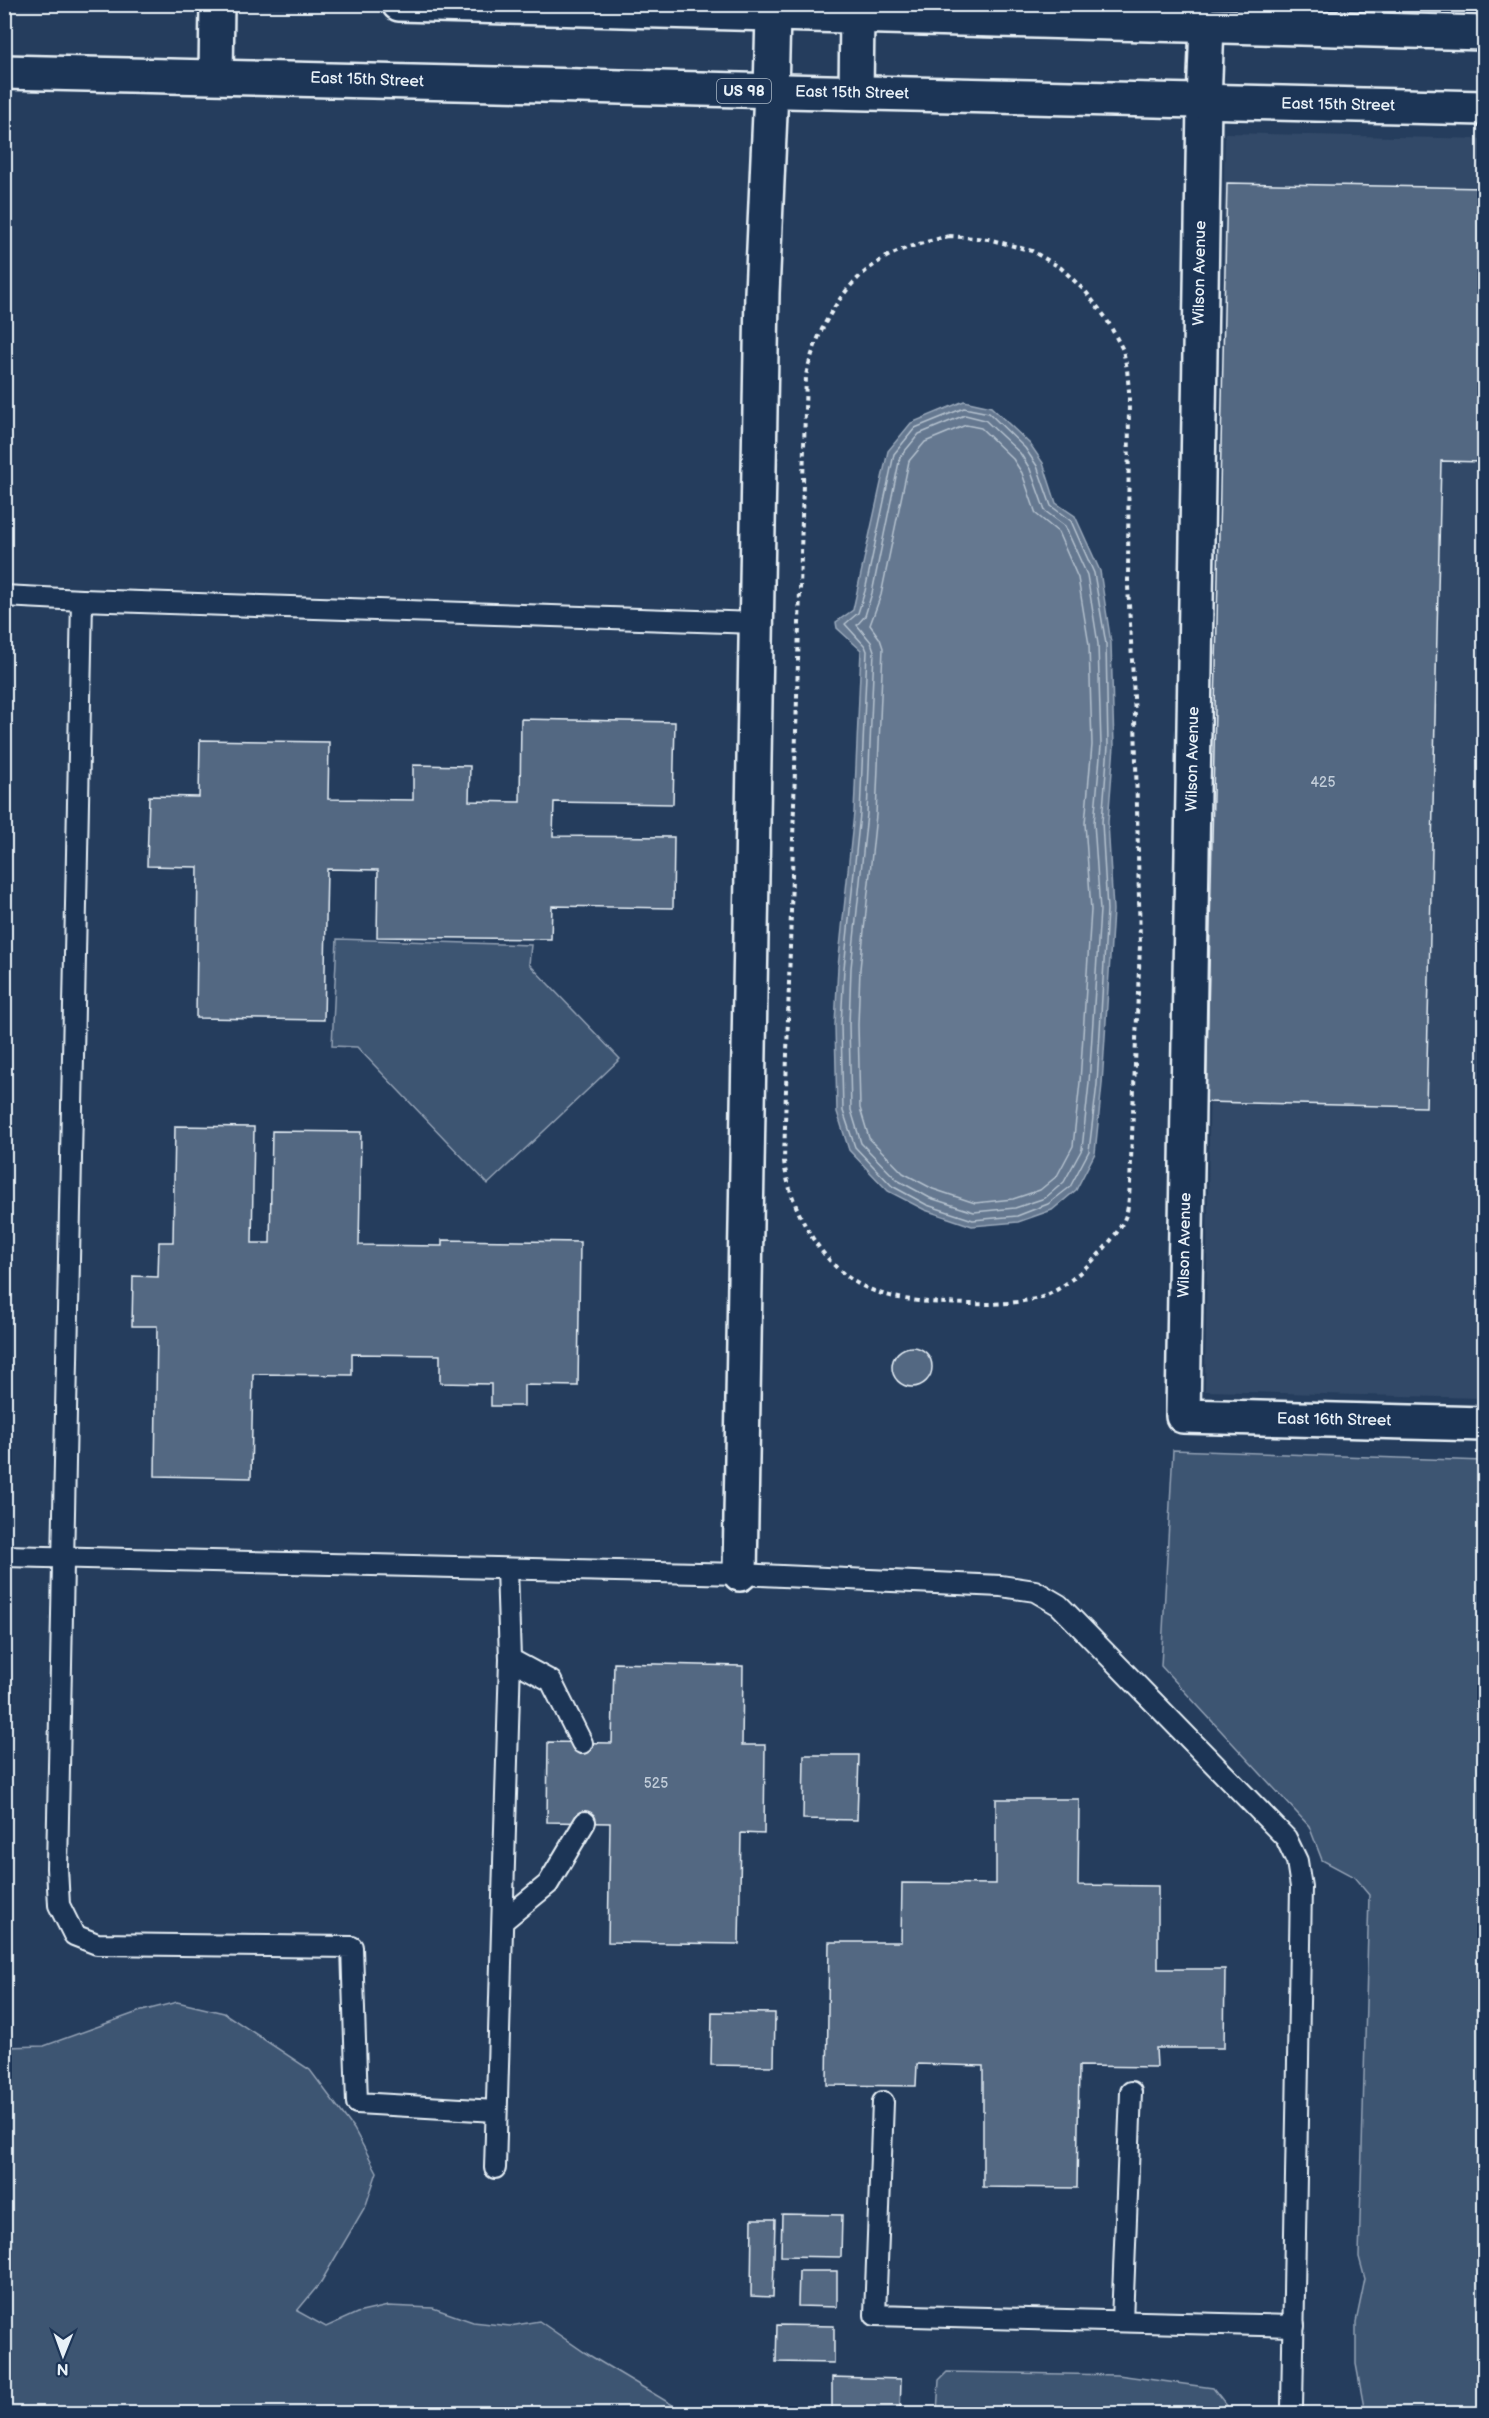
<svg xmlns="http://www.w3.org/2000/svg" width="1489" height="2418" viewBox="0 0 1489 2418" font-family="'Balsamiq Sans',sans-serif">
  <rect width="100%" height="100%" fill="#253d5d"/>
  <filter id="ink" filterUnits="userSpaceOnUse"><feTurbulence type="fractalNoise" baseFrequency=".0167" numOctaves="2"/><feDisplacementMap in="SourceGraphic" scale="12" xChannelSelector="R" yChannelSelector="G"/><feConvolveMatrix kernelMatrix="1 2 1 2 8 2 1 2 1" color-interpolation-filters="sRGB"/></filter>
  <g filter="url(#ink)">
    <path fill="#334a68" d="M1225 133 1484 139V1398L1205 1391Z"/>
    <g fill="#3e5472" stroke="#93a2b5" stroke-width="1.5">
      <path d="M337 939 531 945 529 964 620 1059 488 1184 357 1047 332 1046Z"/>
      <path d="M1173 1450 1484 1461V2413H1365L1356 2364V2322L1365 2279 1359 2257 1369 1895 1354 1877 1322 1860 1309 1826 1161 1666Z"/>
      <path d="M177 2002 224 2013 310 2070 354 2129 377 2172 366 2205 321 2282 297 2311 326 2327 357 2313 388 2306 433 2308 473 2322 510 2326 539 2321 584 2352 686 2413H5V2047L44 2046 138 2012Z"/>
      <path d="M947 2372 1118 2375 1213 2388 1232 2412 937 2413 939 2380Z"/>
    </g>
    <path fill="#657890" stroke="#99a8ba" stroke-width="1.5" d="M964 401 991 407 1030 444 1043 463 1056 503 1075 516 1100 571 1111 643 1114 746 1108 822 1113 910 1102 1084 1095 1153 1076 1190 1052 1210 1018 1222 972 1226 925 1210 888 1191 849 1150 837 1112 835 1025 838 967 854 813 861 650 837 628 836 622 853 610 888 451 911 423Z"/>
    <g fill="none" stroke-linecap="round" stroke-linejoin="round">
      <g stroke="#b4c1ce" stroke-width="1.5">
        <path d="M964 408 989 413 1025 448 1037 466 1051 506 1071 521 1094 573 1106 644 1108 746 1102 822 1107 910 1097 1084 1089 1151 1070 1187 1048 1204 1017 1216 973 1220 927 1205 892 1186 855 1147 843 1111 841 1025 844 968 860 814 867 651 865 646 845 624 858 613 865 591 894 454 915 428Z"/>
        <path d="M965 415 985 420 1020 453 1030 469 1045 511 1065 526 1087 575 1098 644 1101 746 1094 823 1100 910 1089 1083 1082 1149 1064 1182 1045 1198 1015 1208 974 1212 930 1198 897 1180 861 1143 851 1110 849 1025 851 968 867 814 874 651 871 642 857 625 865 616 872 593 900 457 919 434Z"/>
        <path d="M966 425 981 428 1013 459 1022 473 1036 514 1058 532 1078 578 1089 645 1092 745 1085 823 1091 910 1080 1082 1073 1146 1057 1176 1040 1190 1013 1199 975 1203 933 1189 903 1173 869 1138 860 1108 858 1025 860 969 876 815 883 648 880 639 870 625 881 595 909 461 925 442Z"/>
      </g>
    </g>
    <g fill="#536782" stroke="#e8f1f8" stroke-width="1.5">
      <path d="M1227 183 1484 188V462L1441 461 1426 1107 1206 1102Z"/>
      <path d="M521 719 675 722 673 804 554 802 553 836 674 837 673 908 552 906 551 939 377 937 378 870 327 869 324 1020 196 1018 198 867 147 866 149 796 199 797 200 740 329 742 328 799 413 800V765L470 766 469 801 520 802Z"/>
      <path d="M175 1126 254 1127 252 1243H270L272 1131 361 1132 359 1245 442 1246V1240L580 1242 578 1386 524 1385V1406H491V1384L440 1383V1355L352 1354V1375L253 1374 251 1478 155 1476 157 1326H132L133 1276 158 1277 159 1242H173Z"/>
      <circle cx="912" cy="1367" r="20"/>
      <path d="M614 1663 743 1666 742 1745H765L764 1834 741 1833 739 1944 608 1942 610 1823 547 1822 548 1742 612 1743Z"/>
      <path d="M804 1755H859L857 1820 803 1819Z"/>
      <path d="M996 1799H1079L1078 1885 1158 1886V1969H1225L1224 2048H1156L1157 2067 1079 2066 1077 2188 983 2187V2066L917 2064 916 2086 827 2085 829 1942H901L902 1883 996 1884Z"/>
      <path d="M712 2012 775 2013 774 2066 711 2065Z"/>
      <path d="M782 2214 842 2215 841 2257 781 2256Z"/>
      <path d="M752 2219H775L773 2297 751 2296Z"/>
      <path d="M799 2271H837V2307L798 2306Z"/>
      <path d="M777 2325 834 2326V2363L776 2362Z"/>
      <path d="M832 2377 901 2379 900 2414H832Z"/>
    </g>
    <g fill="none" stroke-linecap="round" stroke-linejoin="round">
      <defs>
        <g id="lane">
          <path d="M4 596 82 600"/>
          <path d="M4 1556 740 1574 1001 1586 1035 1591 1059 1605 1286 1838 1297 1861 1301 1887 1292 2407"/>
          <path d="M510 1659 551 1681 582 1743"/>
          <path d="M503 1921 548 1884 585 1822"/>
          <path d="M883 2102 875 2315 1294 2326"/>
          <path d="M496 2111 357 2103 352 1947 97 1944 74 1935 59 1905 57 1868 82 600 756 623"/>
          <path d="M495 2168 510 1659 507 1569"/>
          <path d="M1122 2321 1131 2092"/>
        </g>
        <g id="street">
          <path d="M1204 102 1183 1416 1484 1424"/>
          <path d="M740 1574 762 293 771 91"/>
        </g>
        <g id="primary">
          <path d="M399 4 1484 33"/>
          <path d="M4 72 1484 108"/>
          <path d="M216 76 217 4"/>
          <path d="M771 91 773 15"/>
          <path d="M856 92 857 17"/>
          <path d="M1204 102 1207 25"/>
        </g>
      </defs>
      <use href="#lane" stroke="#e8f1f8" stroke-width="24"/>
      <use href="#street" stroke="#e8f1f8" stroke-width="38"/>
      <use href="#primary" stroke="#e8f1f8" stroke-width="38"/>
      <path stroke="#e8f1f8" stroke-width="4" stroke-dasharray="4.5 4.5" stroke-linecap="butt" d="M949 236 988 239 1032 251 1061 268 1086 292 1106 318 1123 350 1127 369 1129 391 1128 586 1135 716 1140 945 1130 1184C1129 1194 1129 1206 1126 1215 1117 1242 1066 1291 1039 1298 1009 1305 979 1305 948 1303 917 1302 879 1298 852 1280 816 1256 789 1204 784 1161L806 375C817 330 841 284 883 259 903 247 927 242 949 236Z"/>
      <use href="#lane" stroke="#1d3557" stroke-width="20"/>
      <use href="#street" stroke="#1d3557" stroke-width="33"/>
      <use href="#primary" stroke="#1d3557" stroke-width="33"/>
    </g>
  </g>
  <g text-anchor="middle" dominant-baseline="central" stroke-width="4.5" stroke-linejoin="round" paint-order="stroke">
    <g font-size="14" fill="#c3ceda">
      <text x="1323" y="782">425</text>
      <text x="656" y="1783">525</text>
    </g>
    <rect fill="#1d3557" stroke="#abb9c8" stroke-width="1.5" x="717" y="79" width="54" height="24" rx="4.5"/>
    <g font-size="15" font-weight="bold" fill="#e8f1f8">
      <text x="744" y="91">US 98</text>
    </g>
    <g font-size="16" fill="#e8f1f8" stroke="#1d3557">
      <text transform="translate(367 80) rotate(2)">East 15th Street</text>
      <text transform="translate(852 93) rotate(1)">East 15th Street</text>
      <text transform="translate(1338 105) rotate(1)">East 15th Street</text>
      <text transform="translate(1200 273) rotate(-89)">Wilson Avenue</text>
      <text transform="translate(1193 759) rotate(-89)">Wilson Avenue</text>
      <text transform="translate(1185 1245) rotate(-89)">Wilson Avenue</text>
      <text transform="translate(1334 1420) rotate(1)">East 16th Street</text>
    </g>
  </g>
  <rect width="1489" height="2418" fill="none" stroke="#1d3557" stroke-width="24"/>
  <rect x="12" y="12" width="1465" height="2394" fill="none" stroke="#e8f1f8" stroke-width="2" filter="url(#ink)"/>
  <g transform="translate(63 2355) rotate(181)" stroke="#1d3557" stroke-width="4.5" paint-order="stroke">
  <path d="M0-4.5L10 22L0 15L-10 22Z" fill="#e8f1f8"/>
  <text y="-9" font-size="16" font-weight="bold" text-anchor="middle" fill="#e8f1f8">N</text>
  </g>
</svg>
